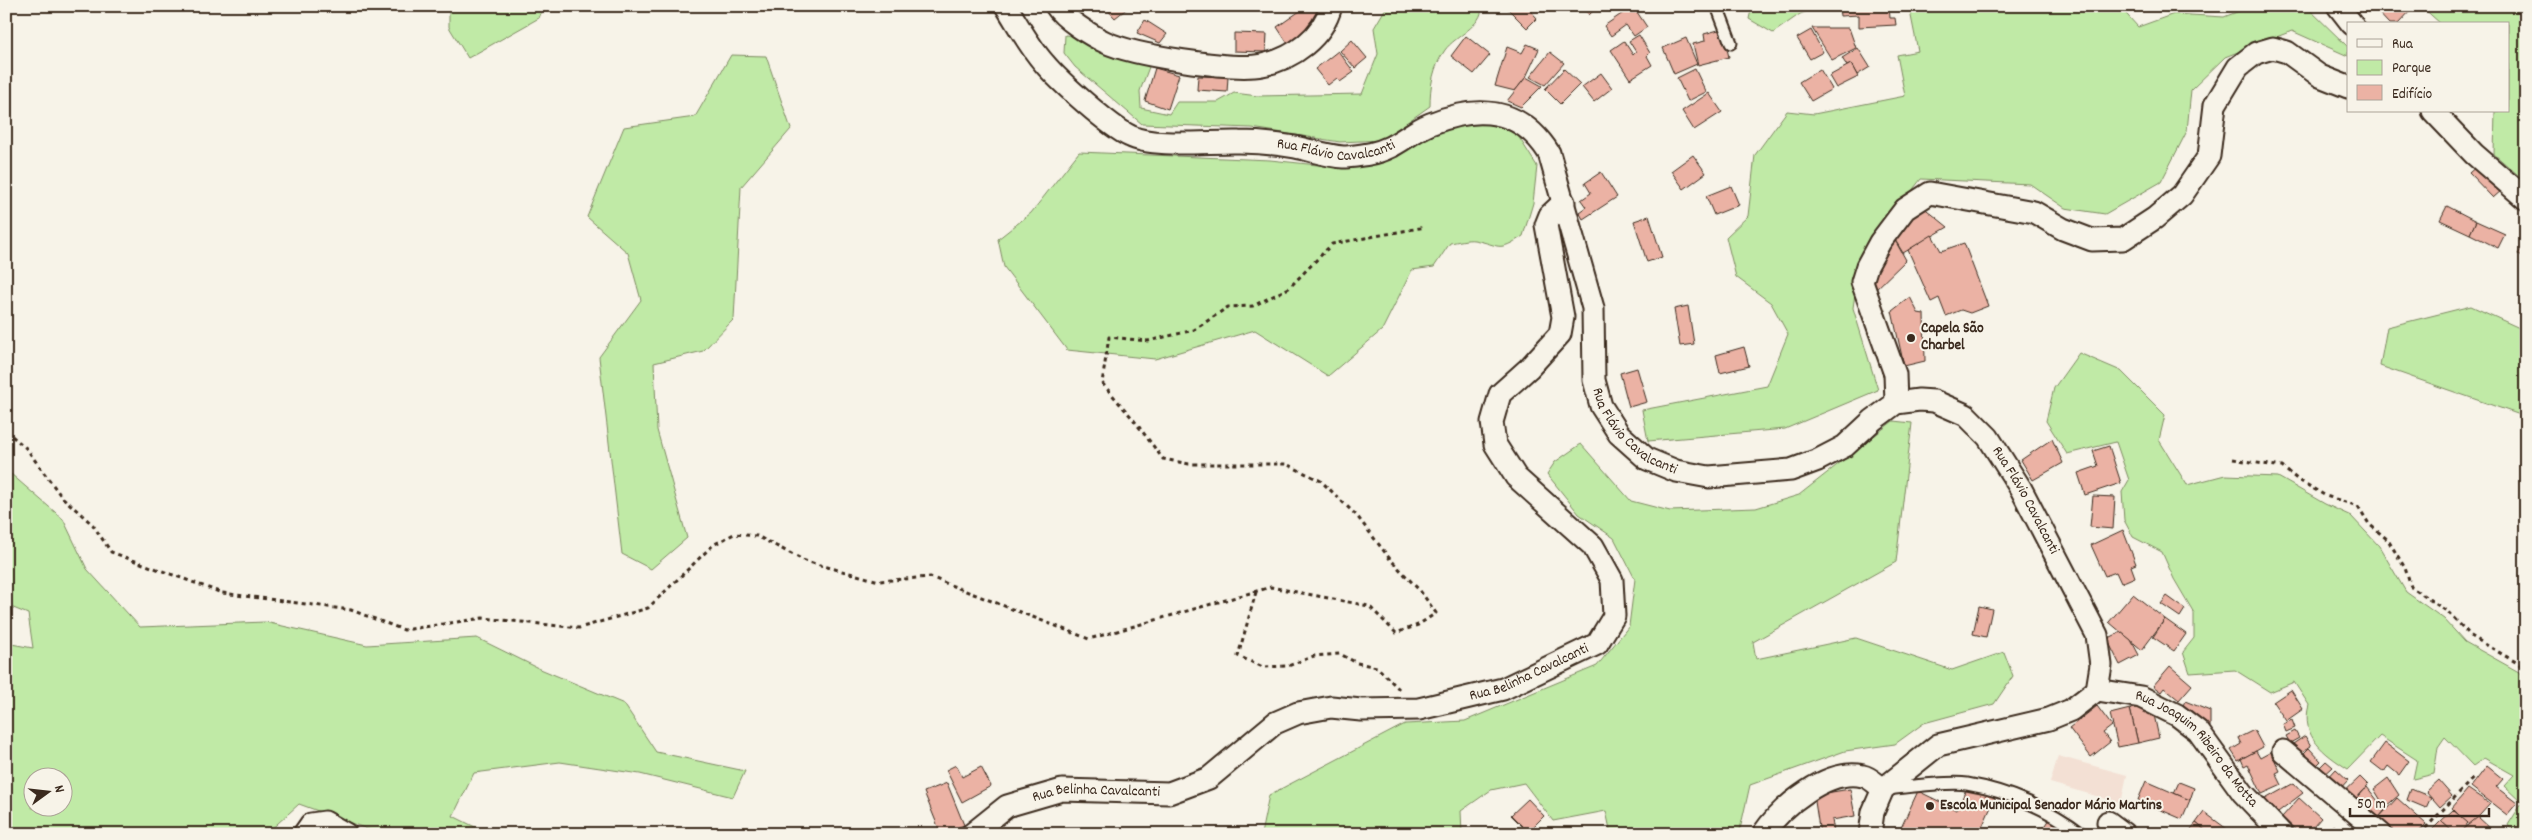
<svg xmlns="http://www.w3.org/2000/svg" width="2532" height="840" viewBox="0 0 2532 840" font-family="Dekko,sans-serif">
  <rect width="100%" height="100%" fill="#f7f3e8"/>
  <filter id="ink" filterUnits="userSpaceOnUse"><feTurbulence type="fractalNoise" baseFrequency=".02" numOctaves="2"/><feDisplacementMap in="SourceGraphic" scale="10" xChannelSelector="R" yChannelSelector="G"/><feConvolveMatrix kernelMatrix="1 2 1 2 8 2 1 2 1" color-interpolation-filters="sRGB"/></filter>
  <g filter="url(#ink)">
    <path fill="#f3e0d4" d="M2058 756 2127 775 2121 803 2050 783Z"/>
    <g fill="#c0eaa6" stroke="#7e8a62" fill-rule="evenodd">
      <path d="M449 6H544L539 18 468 58 449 27Z"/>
      <path d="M1387 6H1482C1483 26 1455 36 1445 50 1433 67 1430 86 1430 106L1382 140 1340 142 1252 128 1142 124 1075 67 1064 53 1065 35 1082 37 1149 67 1140 91 1141 108 1169 114 1177 102H1218L1234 93 1258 96 1362 94 1378 54 1374 28Z"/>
      <path d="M1752 6H1821L1800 14 1773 33 1749 19Z"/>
      <path d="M1909 6H2119L2138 27 2174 14 2224 17 2252 6H2306L2348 47V56L2292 31 2225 57 2191 90 2187 131 2161 182 2105 214 2065 208 2030 184 1921 179 1860 257 1853 308 1878 390 1785 429 1648 441 1642 410 1767 386 1788 334 1771 303 1736 277 1726 237 1748 216 1755 155 1787 111 1814 114 1905 96 1897 55 1918 51Z"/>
      <path d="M2421 6H2526V182L2494 154 2495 111H2508V24H2441Z"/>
      <path d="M731 55 766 56 791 129 741 187 734 319 703 351 654 363 657 430 687 538 651 569 622 554 599 357 641 300 628 253 587 217 624 127 695 117Z"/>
      <path d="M1476 119 1515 131 1537 166 1533 203 1523 236C1497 253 1501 245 1474 240 1467 239 1457 242 1450 243L1434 267 1412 270 1382 330 1328 376 1255 330 1155 359 1067 350 1004 267 998 239 1031 213 1079 152 1270 160 1346 168 1398 157 1421 138 1449 123Z"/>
      <path d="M2471 306 2526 331V417L2380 366 2387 327Z"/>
      <path d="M2079 353 2121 371 2165 415 2159 440 2187 485 2225 475 2278 477 2325 504 2351 516 2379 546 2406 592 2444 619 2465 642 2526 676V834H2514L2508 825 2522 803 2504 786 2514 775 2484 758 2473 766 2445 737 2438 747 2434 774 2413 779 2417 760 2380 736 2348 769C2325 754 2300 737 2309 705L2294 682 2270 692 2235 670 2190 673 2183 652 2194 638V613L2174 579 2162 552 2133 537 2124 520 2122 492 2129 480 2116 442 2067 454 2046 421 2054 388Z"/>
      <path d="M1893 421 1912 423 1896 562 1753 642 1756 659 1856 638 1952 670 2004 652 2013 676 1994 704 1924 723 1895 744 1845 751 1750 785 1739 834H1611L1606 811 1553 821 1524 783 1491 790 1461 811 1462 834H1261L1269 795 1405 724 1465 721 1597 666 1629 626 1635 579 1614 538 1579 514 1547 474 1555 462 1581 444 1631 501 1670 511 1756 508 1799 495Z"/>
      <path d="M11 474 63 519 87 569 140 627 265 622 367 645 477 638 538 668 624 704 656 752 745 771 733 797 640 774 560 762 474 773 453 816 489 834H381L299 804 266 834H6V643L33 648 28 614 6 605V477ZM32 778H62V808H32Z"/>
    </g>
    <g fill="#ebb2a4" stroke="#3b2a1e">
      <path d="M1104 6H1130L1115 18Z"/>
      <path d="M1307 6H1313L1323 20 1288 44 1277 27Z"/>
      <path d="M1510 6H1526L1537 18 1527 28 1508 9Z"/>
      <path d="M1581 6H1598L1589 15Z"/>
      <path d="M1633 6 1647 27 1634 36 1626 25 1611 36 1604 26Z"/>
      <path d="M1839 6H1889L1890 18H1895L1896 25 1859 27V15L1840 16Z"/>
      <path d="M2378 6H2411L2413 8 2398 24H2389L2375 9Z"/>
      <path d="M1145 20 1167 34 1160 43 1137 33Z"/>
      <path d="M1812 28H1849L1856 48 1832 60Z"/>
      <path d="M1722 29 1729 57 1698 65 1693 44 1705 41 1704 34Z"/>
      <path d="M1811 30 1823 52 1810 59 1797 38Z"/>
      <path d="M1234 33 1267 34 1266 52 1234 51Z"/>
      <path d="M1639 35 1650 53 1647 56 1652 65 1630 79 1611 50 1624 41 1633 55 1636 52 1629 41Z"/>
      <path d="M1466 36 1490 55 1474 74 1451 56Z"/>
      <path d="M1686 38 1697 64 1674 74 1663 48Z"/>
      <path d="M1352 40 1367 58 1355 68 1340 51Z"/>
      <path d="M1527 44 1539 49 1526 77 1515 91 1495 86 1507 47 1522 53Z"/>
      <path d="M1858 48 1870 67 1857 75 1851 64 1847 66 1842 58Z"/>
      <path d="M1338 51 1354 72 1340 82 1337 78 1328 85 1315 69Z"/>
      <path d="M1550 52 1564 63 1545 85 1530 77Z"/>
      <path d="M1851 64 1858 77 1836 88 1829 76Z"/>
      <path d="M1155 68 1179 75 1168 109 1145 101Z"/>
      <path d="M1564 69 1580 84 1560 104 1545 89Z"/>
      <path d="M1695 69 1706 92 1688 101 1677 78Z"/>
      <path d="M1820 69 1832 89 1811 101 1799 82Z"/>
      <path d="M1601 73 1612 88 1594 102 1582 87Z"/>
      <path d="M1198 76 1228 77 1227 92 1197 90Z"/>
      <path d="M1526 77 1542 86 1521 107 1507 101Z"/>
      <path d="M1709 93 1722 112 1694 130 1682 111Z"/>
      <path d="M1693 155 1706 173 1684 189 1671 171Z"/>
      <path d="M2478 165 2502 190 2493 198 2469 173Z"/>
      <path d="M1601 172 1617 197 1583 219 1579 212 1586 207 1581 200 1591 193 1585 183Z"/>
      <path d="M1731 186 1739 205 1714 215 1706 196Z"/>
      <path d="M1922 206 1948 227 1903 253 1892 235Z"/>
      <path d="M2447 206 2476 221 2470 234 2440 220Z"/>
      <path d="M1649 216 1662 257 1647 262 1634 221Z"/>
      <path d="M2476 221 2505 234 2498 248 2470 234Z"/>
      <path d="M1892 235 1906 260 1871 294 1866 281Z"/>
      <path d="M1932 235 1941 251 1964 243 1988 306 1970 313 1961 310 1946 316 1939 298 1931 302 1908 250Z"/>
      <path d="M2526 243V260L2518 254Z"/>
      <path d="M1910 297 1918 313 1924 314 1925 361 1904 366 1892 311Z"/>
      <path d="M1688 306 1694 344 1680 346 1674 309Z"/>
      <path d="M1744 347 1749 366 1720 373 1716 355Z"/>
      <path d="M1637 368 1647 402 1629 407 1620 373Z"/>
      <path d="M2052 439 2063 463 2033 480 2021 460Z"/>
      <path d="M2109 446 2121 483 2085 495 2078 473 2098 466 2093 451Z"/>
      <path d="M2093 496 2115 497 2113 529 2090 527Z"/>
      <path d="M2123 530 2136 564 2131 566 2135 577 2121 583 2116 572 2105 576 2091 545Z"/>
      <path d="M2133 594 2165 619 2142 650 2109 622Z"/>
      <path d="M2167 596 2185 609 2180 617 2161 604Z"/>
      <path d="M1979 606 1992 609 1986 637 1973 634Z"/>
      <path d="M2165 619 2186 634 2174 651 2153 637Z"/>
      <path d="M2121 632 2131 640 2139 655 2120 665 2107 639Z"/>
      <path d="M2170 666 2192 685 2179 700 2164 688 2161 692 2153 686Z"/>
      <path d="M2291 690 2303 709 2286 721 2273 702Z"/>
      <path d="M2185 701 2210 711V727L2179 714Z"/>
      <path d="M2097 706 2112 726 2103 733 2110 742 2091 757 2069 728Z"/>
      <path d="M2144 706 2153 710 2159 738 2138 743 2130 709Z"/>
      <path d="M2130 709 2138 743 2118 747 2110 714Z"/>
      <path d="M2292 720 2295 728 2286 732 2283 724Z"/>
      <path d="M2254 730 2263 747 2238 761 2231 750 2241 744 2238 738Z"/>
      <path d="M2295 731 2299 738 2290 743 2286 736Z"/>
      <path d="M2305 736 2311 746 2297 755 2290 746Z"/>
      <path d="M2385 743 2409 761 2399 775 2388 766 2384 772 2371 762Z"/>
      <path d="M2309 748 2321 761 2311 771 2299 758Z"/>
      <path d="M2256 751 2260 758 2271 752 2280 771 2276 773 2282 785 2262 794 2248 764 2244 766 2241 759Z"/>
      <path d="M2326 761 2333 767 2322 777 2316 771Z"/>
      <path d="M956 765 962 777 981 767 991 786 962 802 946 770Z"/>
      <path d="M2487 766 2503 779 2496 787 2517 803 2507 815 2471 787Z"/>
      <path d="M2336 769 2348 780 2338 791 2326 780Z"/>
      <path d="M2360 777 2368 785 2351 805 2340 796Z"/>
      <path d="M2388 778 2399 795 2385 807 2374 789Z"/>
      <path d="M2438 780 2452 796 2440 807 2426 791Z"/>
      <path d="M2146 781 2190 800 2182 819 2138 800Z"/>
      <path d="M2179 782 2194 788 2190 800 2174 793Z"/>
      <path d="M947 783 964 825 941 834 924 792Z"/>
      <path d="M2294 783 2303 793 2270 818 2258 803Z"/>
      <path d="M1968 785 1995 798 1979 834H1907L1900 830 1918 791 1957 810Z"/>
      <path d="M2367 787 2385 810 2374 823 2351 805Z"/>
      <path d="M1850 789 1855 816 1832 820 1834 831 1820 834 1814 795Z"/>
      <path d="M2411 789 2431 797 2426 808 2407 800Z"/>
      <path d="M2468 789 2490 804 2470 826 2452 808Z"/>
      <path d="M2299 798 2321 818 2307 834H2300L2282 817Z"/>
      <path d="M2397 798 2426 824 2417 834H2386L2374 823Z"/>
      <path d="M1528 799 1544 816 1528 832 1511 815Z"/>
      <path d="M2453 810 2468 823 2459 834H2455L2441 821Z"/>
      <path d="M2204 812 2231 832 2229 834H2210L2196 823Z"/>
      <path d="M2478 817 2491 829 2487 834H2466L2462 830Z"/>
      <path d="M2050 819 2071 834H2040Z"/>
      <path d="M2441 821 2455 834H2428Z"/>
      <path d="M2196 823 2210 834H2187Z"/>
      <path d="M2333 825 2344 834H2326Z"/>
    </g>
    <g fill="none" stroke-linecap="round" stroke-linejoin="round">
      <defs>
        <g id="lane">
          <path d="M1717 6 1731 43"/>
          <path d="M1887 789C1908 787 1949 781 1967 784 2008 791 2049 809 2082 834"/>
        </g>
        <g id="street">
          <path id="s1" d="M1006 6C1018 25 1029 46 1044 63 1058 80 1110 127 1130 136 1153 148 1211 141 1239 142 1257 142 1277 144 1295 147 1311 150 1327 156 1343 157 1351 157 1361 155 1369 154 1396 149 1408 133 1430 124 1477 105 1520 107 1549 153L1593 308 1594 380 1601 406 1619 434 1647 459 1676 471 1709 477 1791 470 1818 460 1845 446 1873 420 1896 403 1919 400 1934 401 1966 415 1988 437 2021 489 2097 635 2101 665 2097 690 2071 710 2049 719 1938 745 1883 789 1873 812 1870 834"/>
          <path d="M1056 6C1064 19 1092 36 1105 42 1132 55 1233 71 1262 65 1293 59 1323 37 1331 6"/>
          <path d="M2338 6 2352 24"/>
          <path d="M2433 111 2474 154 2526 199"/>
          <path d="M1896 403 1895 374 1862 282 1867 266 1880 242 1905 209 1930 193 2034 212 2063 229 2092 240 2123 239 2155 218 2182 195 2209 156 2215 105 2238 67 2256 53 2273 48 2287 52 2320 76 2348 87"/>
          <path id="s2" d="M2097 690 2141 697 2177 715 2198 731 2243 793 2282 834"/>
          <path d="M2283 751 2381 834"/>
          <path d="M2108 822 2124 834"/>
          <path d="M304 834 311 824 325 822 346 834"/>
          <path id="s3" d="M972 834 1007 806 1062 790 1169 793 1209 778 1275 723 1298 713 1331 707 1361 710 1419 709 1503 689 1597 644 1614 616 1612 580 1593 546 1516 477 1495 444 1492 422 1500 394 1529 368 1560 334 1563 317 1546 225 1550 215 1564 202"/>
          <path d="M1763 834C1782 806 1828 768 1863 776 1870 777 1877 785 1883 789"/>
        </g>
      </defs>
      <use href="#lane" stroke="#3b2a1e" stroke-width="15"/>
      <use href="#street" stroke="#3b2a1e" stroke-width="25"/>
      <g stroke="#3b2a1e" stroke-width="3" stroke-dasharray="4 4" stroke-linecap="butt">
        <path d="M6 431 26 448 61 496 93 525 111 552 222 593 351 610 404 630 483 618 579 628 648 608 713 545 734 534 757 536 805 561 879 581 930 577 1089 639 1271 587 1369 606 1396 633 1418 625 1436 613 1421 592 1390 559 1357 516 1321 481 1286 464H1189L1163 459 1133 419 1102 383 1109 337 1148 341 1194 330 1228 307 1253 306 1289 288 1332 244 1425 227"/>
        <path d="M2233 459 2282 467 2297 479 2326 496 2358 506 2369 524 2388 540 2405 568 2411 587 2448 612 2471 636 2526 668"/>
        <path d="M1256 592 1238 656 1263 667 1288 666 1314 656 1340 654 1357 663 1377 667 1399 689"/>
        <path d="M2420 834 2475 776"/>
      </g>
      <use href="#lane" stroke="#f7f3e8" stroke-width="11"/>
      <use href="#street" stroke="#f7f3e8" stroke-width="21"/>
    </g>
  </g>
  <g fill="#3b2a1e" stroke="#f7f3e8" stroke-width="2">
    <circle cx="1911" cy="338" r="5"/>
    <circle cx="1930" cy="806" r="5"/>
  </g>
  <g text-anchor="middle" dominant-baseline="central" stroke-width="4" stroke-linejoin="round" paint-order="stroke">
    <g font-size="15" fill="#3b2a1e" stroke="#f7f3e8">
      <text stroke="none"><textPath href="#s1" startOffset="390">Rua Flávio Cavalcanti</textPath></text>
      <text stroke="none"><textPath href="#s1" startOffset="929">Rua Flávio Cavalcanti</textPath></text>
      <text stroke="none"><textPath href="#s1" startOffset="1409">Rua Flávio Cavalcanti</textPath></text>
      <text stroke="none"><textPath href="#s3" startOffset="601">Rua Belinha Cavalcanti</textPath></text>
      <text stroke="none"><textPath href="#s2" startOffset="122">Rua Joaquim Ribeiro da Motta</textPath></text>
      <text stroke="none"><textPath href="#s3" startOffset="136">Rua Belinha Cavalcanti</textPath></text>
    </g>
    <g font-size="15" font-weight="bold" fill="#3b2a1e" stroke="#f7f3e8" text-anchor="start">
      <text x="1921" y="329">Capela São<tspan x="1921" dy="17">Charbel</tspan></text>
      <text x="1940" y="806">Escola Municipal Senador Mário Martins</text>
    </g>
  </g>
  <rect width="2532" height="840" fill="none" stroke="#f7f3e8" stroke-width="25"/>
  <rect x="12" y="12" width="2507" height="815" fill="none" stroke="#3b2a1e" stroke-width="2" filter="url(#ink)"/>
  <rect x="2347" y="22" width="162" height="90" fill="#f7f3e8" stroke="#aca397"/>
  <rect x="2357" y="39" width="25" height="8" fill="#f7f3e8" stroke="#aca397"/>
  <text x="2392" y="48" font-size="15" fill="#3b2a1e">Rua</text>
  <rect x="2357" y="60" width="25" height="15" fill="#c0eaa6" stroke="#aca397"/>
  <text x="2392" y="72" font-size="15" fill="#3b2a1e">Parque</text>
  <rect x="2357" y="85" width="25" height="15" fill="#ebb2a4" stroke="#aca397"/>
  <text x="2392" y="98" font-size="15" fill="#3b2a1e">Edifício</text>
  <g transform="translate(48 792) rotate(75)"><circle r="24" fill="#f7f3e8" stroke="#aca397"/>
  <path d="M0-4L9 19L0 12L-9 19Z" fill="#3b2a1e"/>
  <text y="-8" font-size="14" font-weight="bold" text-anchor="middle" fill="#3b2a1e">N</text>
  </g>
  <path d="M2350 808v8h139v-8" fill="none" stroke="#3b2a1e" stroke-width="2.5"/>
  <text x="2357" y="808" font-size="15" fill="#3b2a1e" stroke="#f7f3e8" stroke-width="4" paint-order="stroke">50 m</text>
</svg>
